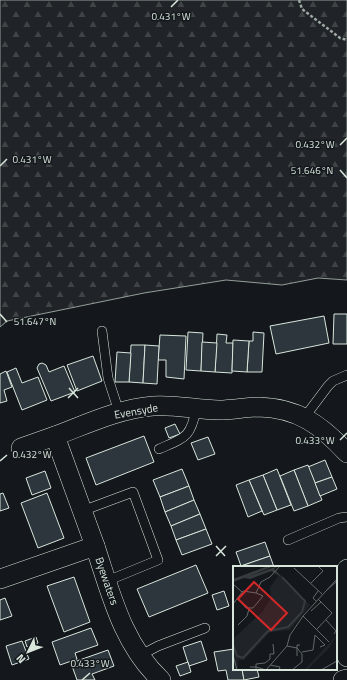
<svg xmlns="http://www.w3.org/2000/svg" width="347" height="680" viewBox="0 0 347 680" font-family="'Titillium Web',sans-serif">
  <defs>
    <pattern id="forest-firs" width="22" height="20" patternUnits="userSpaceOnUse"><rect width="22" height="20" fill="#202428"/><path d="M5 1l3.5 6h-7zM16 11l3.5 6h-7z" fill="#404447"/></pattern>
  </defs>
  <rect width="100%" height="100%" fill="#14181c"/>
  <path fill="url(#forest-firs)" stroke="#939e99" d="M0 0H347V280L318 278 282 285 226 280 144 293 7 321 0 327Z"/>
  <g fill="#2c363c" stroke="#d8e6dc">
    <path d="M334 314H347V344H333Z"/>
    <path d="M324 316 329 343 276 354 270 326Z"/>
    <path d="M188 332 203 333 201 371 186 370Z"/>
    <path d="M253 332 264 333 262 372H247L249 341H253Z"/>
    <path d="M217 334 227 335 226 343H233L232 373 215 372Z"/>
    <path d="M160 335 186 336 184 379 166 377V360H158Z"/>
    <path d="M233 340 249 341 247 372 232 371Z"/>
    <path d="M202 342 217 343 215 372 201 371Z"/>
    <path d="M131 345H145L143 383 129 382Z"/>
    <path d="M145 345 159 346 157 384 143 383Z"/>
    <path d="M117 352 131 353 129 382H115Z"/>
    <path d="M93 356 102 381 77 391 67 365Z"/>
    <path d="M42 363 46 365 49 372 64 366 75 392 51 401 37 368 39 364Z"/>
    <path d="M16 368 22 383 38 377 47 400 22 410 7 372Z"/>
    <path d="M6 371 12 387 4 390 7 401 0 403V374Z"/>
    <path d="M175 424 180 434 169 438 165 428Z"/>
    <path d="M144 436 154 462 96 485 86 458Z"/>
    <path d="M208 437 215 454 198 460 191 443Z"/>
    <path d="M325 460 332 477 315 483 308 467Z"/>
    <path d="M308 465 322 500 308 506 294 470Z"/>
    <path d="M182 469 189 486 160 497 153 480Z"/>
    <path d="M277 469 291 505 277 510 263 475Z"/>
    <path d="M294 470 308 506 294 511 280 476Z"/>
    <path d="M45 471 51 488 32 495 26 478Z"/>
    <path d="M263 475 277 510 264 515 249 480Z"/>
    <path d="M332 477 337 489 320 496 315 483Z"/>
    <path d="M249 480 262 511 248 517 236 485Z"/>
    <path d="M189 486 194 500 165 512 160 497Z"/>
    <path d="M3 493 9 508 0 511V494Z"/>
    <path d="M47 493 64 538 38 548 21 503Z"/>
    <path d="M194 500 200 514 171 526 165 512Z"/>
    <path d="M200 514 206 529 176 540 171 526Z"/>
    <path d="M206 529 212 544 182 555 176 540Z"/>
    <path d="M265 542 270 556 241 566 236 552Z"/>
    <path d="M270 556 274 567H241V566Z"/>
    <path d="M196 565 208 593 149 617 137 589Z"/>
    <path d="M74 577 90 622 64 632 47 586Z"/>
    <path d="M224 591 229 606 217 610 212 595Z"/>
    <path d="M5 598 12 616 0 620V600Z"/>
    <path d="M91 628 98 645 75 653 77 659 60 665 52 642Z"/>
    <path d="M36 637 38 643 27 647 25 641Z"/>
    <path d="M22 641 29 659 12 665 6 646Z"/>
    <path d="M201 641 207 660 189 666 183 647Z"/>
    <path d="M234 649V669H242L244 680H228L226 670 218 671 214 652Z"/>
    <path d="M108 650 114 666 92 674 95 680H77L71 663Z"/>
    <path d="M188 662 191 672 180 676 176 666Z"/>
    <path d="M242 669H257L259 677 244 680Z"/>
  </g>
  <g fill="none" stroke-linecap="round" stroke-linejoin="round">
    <defs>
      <g id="service">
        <path d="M102 331 108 378 119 412"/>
        <path d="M304 418 328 386 333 381 347 375"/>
        <path d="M159 449C184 438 191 438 196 409"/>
        <path d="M82 511 133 492 158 560 107 581"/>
        <path d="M288 540 339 518 347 517"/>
        <path d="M139 656 158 646 205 628"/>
      </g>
      <g id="minor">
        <path d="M21 448 55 436"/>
        <path d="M95 546 55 436C87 424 118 409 153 406 173 404 198 410 219 410 233 410 246 407 259 407 298 408 321 425 347 453"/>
        <path d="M347 569C337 597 339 629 347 657"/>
        <path d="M0 579 95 546C111 594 123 645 161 680"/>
        <path d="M343 680 347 679"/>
      </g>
    </defs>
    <use href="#service" stroke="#d8e6dc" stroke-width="10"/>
    <use href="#minor" stroke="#d8e6dc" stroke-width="20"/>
    <path stroke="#9da8a2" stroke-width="2.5" stroke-dasharray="3 2" stroke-linecap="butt" d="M299 0 302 9 340 38 347 40"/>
    <use href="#service" stroke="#14181c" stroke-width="9"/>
    <use href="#minor" stroke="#14181c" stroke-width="19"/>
  </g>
  <path fill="none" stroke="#d8e6dc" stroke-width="1.5" d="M171 7 178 0M340 145 347 138M0 166 7 159M340 170 347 178M0 314 7 322M69 388 78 398M68 398 78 388M340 440 347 433M0 461 7 455M216 546 225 556M216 556 226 546M82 680 90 673"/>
  <g text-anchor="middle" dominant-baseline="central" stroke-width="3" stroke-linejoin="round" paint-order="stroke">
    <g font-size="11" fill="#d8e6dc" stroke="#14181c">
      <text transform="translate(136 411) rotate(-10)">Evensyde</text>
      <text transform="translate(107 581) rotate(71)">Byewaters</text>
    </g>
  </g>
  <g transform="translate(233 566)">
    <rect width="104" height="104" fill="#14181c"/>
    <path d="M46 9 77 39 57 64 37 66 11 94H5V104H0V73L30 45 38 32 37 21ZM104 69 96 82 74 104H71Z" fill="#202428"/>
    <path d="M35 0H41L14 11 45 0 41 3 50 12 38 5 17 13 11 12 0 16V13Z" fill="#363b3e"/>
    <path fill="none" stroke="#363b3e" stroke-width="2" d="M0 79 4 90 10 92 35 65 55 61 69 46 72 35 49 11"/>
    <path fill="none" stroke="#626a69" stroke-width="1" d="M61 2 89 28M78 17 90 5 85 0M0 18 9 26M94 24 104 15M5 33 13 42H20L30 30 23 27M83 35 80 32 85 25M0 38 10 25 23 27 28 16 37 11 47 0M78 45 88 36M70 50 96 76M93 54 103 65 101 68M5 59 14 50 16 43M84 63 99 47 85 33M54 80 64 82 69 88V96L59 104M69 86 80 84 82 69 92 79 87 81M0 89 4 104M64 90V79H67M37 99 47 101 46 104M17 101H23V98L32 97 37 93V88H41L40 78M23 104V101L33 104M33 104 54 80 57 69 70 50 104 13M88 104 104 95"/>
    <path fill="#d62828" fill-opacity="0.15" stroke="#d62828" stroke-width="2" d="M21 16 54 47 38 64 5 33Z"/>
    <rect width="104" height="104" fill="none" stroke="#d8e6dc" stroke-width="2"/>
  </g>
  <g font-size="10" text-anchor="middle" fill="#d8e6dc" stroke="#14181c" stroke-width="3" stroke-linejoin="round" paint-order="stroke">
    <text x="171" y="20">0.431°W</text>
    <text x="315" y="148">0.432°W</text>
    <text x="32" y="163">0.431°W</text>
    <text x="312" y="174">51.646°N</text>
    <text x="35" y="325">51.647°N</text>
    <text x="315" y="444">0.433°W</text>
    <text x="32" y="458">0.432°W</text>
    <text x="90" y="667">0.433°W</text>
  </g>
  <g transform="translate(28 652) rotate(227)" stroke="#14181c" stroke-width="3" paint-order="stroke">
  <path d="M0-3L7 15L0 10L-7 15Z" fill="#d8e6dc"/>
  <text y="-6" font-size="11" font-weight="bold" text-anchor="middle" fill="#d8e6dc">N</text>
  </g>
</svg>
